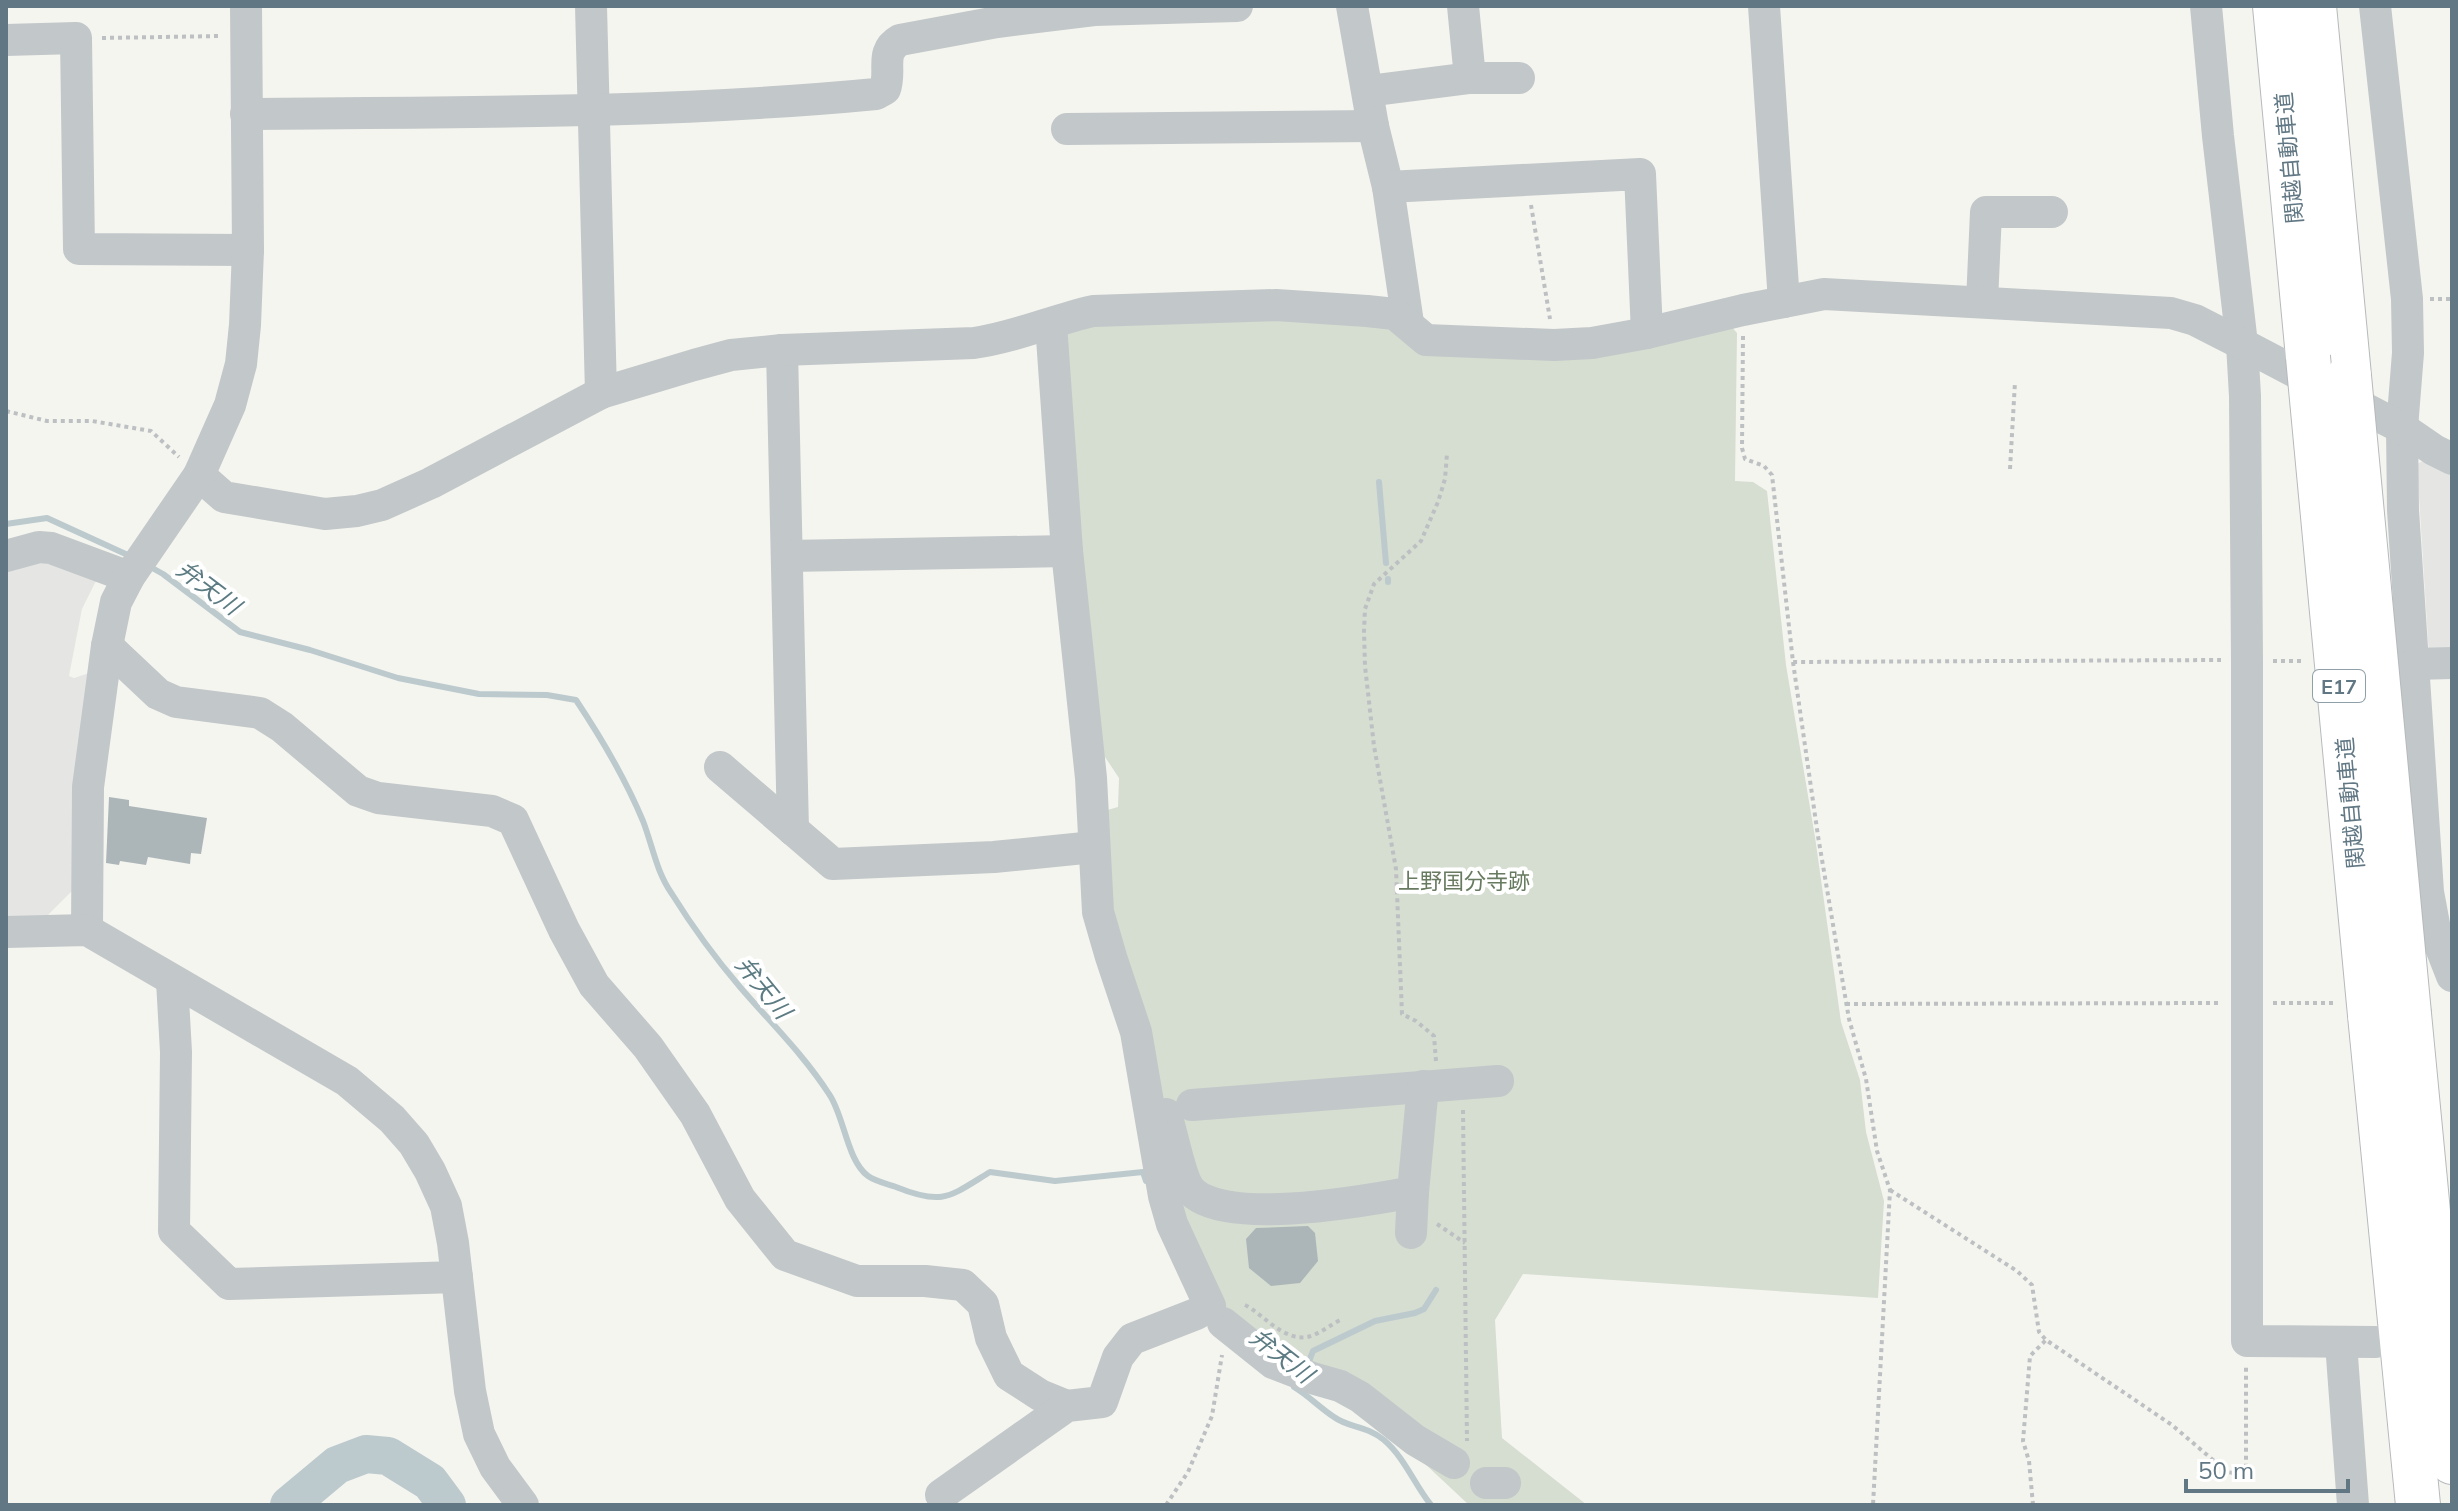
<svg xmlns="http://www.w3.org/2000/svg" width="2458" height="1511" viewBox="0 0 2458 1511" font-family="Mulish,'Noto Sans JP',sans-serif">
  <rect width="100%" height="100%" fill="#f5f5f0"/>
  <g fill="#e5e6e4">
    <path d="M2432 456 2452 467V656H2429L2417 464Z"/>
    <path d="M39 556 100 573 82 609 69 676 74 678 89 673 77 886 39 924 6 925V564Z"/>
  </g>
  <path fill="#d6ddd1" d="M1276 313 1387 326 1407 340 1730 325 1737 333 1735 481 1753 482 1767 491 1786 665 1815 837 1841 1022 1860 1080 1866 1132 1884 1201 1878 1298 1523 1274 1495 1320 1502 1438 1587 1505H1469L1378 1420 1270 1366 1203 1286 1116 958 1097 813 1118 807 1119 778 1097 745 1062 331 1073 321Z"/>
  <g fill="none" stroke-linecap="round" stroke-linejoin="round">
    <g stroke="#bccace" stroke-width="6">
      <path d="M1379 482 1386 563"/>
      <path d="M6 524 47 518 130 556"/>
      <path d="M147 565 163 574 240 632 310 650 398 678 479 694 547 695 576 700C602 739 625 778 643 821 653 847 656 871 672 894 692 926 716 959 740 987 770 1022 804 1055 829 1094 844 1115 847 1161 868 1176 875 1181 887 1184 896 1187 943 1206 949 1197 990 1172L1055 1181 1143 1172 1146 1181"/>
      <path d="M1388 579V582"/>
      <path d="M1308 1364 1313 1351 1375 1321 1415 1313 1424 1309 1436 1290"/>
      <path d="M1294 1387C1309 1396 1320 1408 1334 1417 1349 1428 1365 1425 1384 1440 1405 1458 1414 1484 1431 1505"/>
    </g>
    <path stroke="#bccace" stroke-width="38" d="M289 1505 337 1465 366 1454 388 1456 430 1482 447 1505"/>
  </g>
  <g fill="#acb6b9">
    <path d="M109 797 129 800V806L207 818 201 854 191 853 190 864 148 857 146 865 120 861 119 865 106 863Z"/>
    <path d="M1308 1226 1315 1233 1318 1261 1300 1283 1271 1286 1249 1268 1246 1239 1256 1228Z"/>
  </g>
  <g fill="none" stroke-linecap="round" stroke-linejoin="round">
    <defs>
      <g id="highway">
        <path d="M2275 6 2308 357"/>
        <path d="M2314 6 2349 376"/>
        <path d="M2409 1014 2452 1462"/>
        <path d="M2370 1015 2418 1505"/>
      </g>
    </defs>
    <use href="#highway" stroke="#b6babd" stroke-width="46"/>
    <g stroke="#bdc0c2" stroke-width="4" stroke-dasharray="4 4" stroke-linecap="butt">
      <path d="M102 38 221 36"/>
      <path d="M1531 205 1550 319"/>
      <path d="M2430 299H2452"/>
      <path d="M1743 336 1742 448 1745 459 1764 466 1772 475 1793 662 2221 660"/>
      <path d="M6 411 47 421H92L151 431 179 457"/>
      <path d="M2010 469 2015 382"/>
      <path d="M2273 661H2305"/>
      <path d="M1793 662 1818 836 1849 1019 1866 1079 1877 1151 1890 1190 1873 1505"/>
      <path d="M2273 1003H2336"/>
      <path d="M1846 1004 2220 1003"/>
      <path d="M1436 1061 1434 1036 1416 1021 1402 1014 1396 869 1374 746 1365 666 1364 631 1365 609 1374 584 1421 541 1438 502 1445 479 1447 454"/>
      <path d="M1463 1110 1467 1441"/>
      <path d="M1890 1190 2017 1271 2032 1285 2039 1332 2046 1340 2172 1425 2227 1472 2246 1475V1367"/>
      <path d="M1437 1224 1465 1243"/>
      <path d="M1245 1305C1263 1314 1283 1341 1307 1337 1318 1335 1332 1324 1342 1319"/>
      <path d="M1166 1505 1188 1472 1212 1416 1222 1355"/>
      <path d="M2033 1505 2029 1461 2023 1441 2030 1356 2046 1340"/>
    </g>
    <g stroke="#c2c7c9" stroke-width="32">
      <path d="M591 6 601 393"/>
      <path d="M1352 6 1373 126 1388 187 1408 323"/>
      <path d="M1463 6 1470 78"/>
      <path d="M1764 6 1784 302"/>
      <path d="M2206 6 2218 136 2242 344 2245 396 2247 660V1341L2375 1342"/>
      <path d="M2375 6 2407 299 2408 353 2402 428 2403 510 2428 892 2436 935 2452 976"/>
      <path d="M6 40 76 38 79 249 248 250"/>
      <path d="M1368 91 1470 78H1519"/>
      <path d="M246 114C456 112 667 114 876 94L885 89C892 70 879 52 900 40L997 22 1094 10 1237 6"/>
      <path d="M1067 129 1373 126"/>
      <path d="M1388 187 1640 174 1647 333"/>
      <path d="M1982 302 1986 212H2052"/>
      <path d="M782 350 793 830"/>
      <path d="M199 475 224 497 325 514 357 511 382 505 431 483 601 393 694 365 731 355 782 350 974 343C1016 337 1053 320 1093 311L1276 305 1367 311 1395 314 1426 340 1554 345 1592 343 1647 333 1743 310 1824 294 2171 313 2195 320 2242 344 2402 428 2434 450 2452 459"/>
      <path d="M6 556 39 547 51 548 129 577"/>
      <path d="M787 556 1067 551"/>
      <path d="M107 646 158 694 176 702 260 713 282 727 358 791 378 798 492 811 513 820 564 930 594 985 648 1047 695 1114 740 1199 785 1255 857 1281H925L963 1285 983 1304 991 1338 1009 1375 1040 1395 1067 1406"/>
      <path d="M2415 664 2452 663"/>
      <path d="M720 767 833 864 994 857 1094 847"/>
      <path d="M87 930 88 787 107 646 116 602 129 577 199 475 230 405 241 364 245 325 248 250 246 6"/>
      <path d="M6 932 87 930 347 1081 392 1119 414 1144 430 1171 446 1206 453 1243 470 1391 479 1434 495 1467 523 1505"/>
      <path d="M172 981 176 1052 174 1231 229 1284 457 1277"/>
      <path d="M1192 1105 1498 1081"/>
      <path d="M1166 1114C1172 1133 1179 1170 1187 1185 1211 1230 1370 1200 1413 1192"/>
      <path d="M1411 1233 1413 1192 1423 1086"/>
      <path d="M1223 1323 1273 1363 1312 1378 1340 1386 1360 1397 1415 1440 1454 1463"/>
      <path d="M2341 1343 2353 1505"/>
      <path d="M1486 1483H1505"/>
      <path d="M941 1495 1067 1406 1102 1402 1118 1357 1132 1339 1196 1314 1210 1306 1172 1224 1164 1196 1136 1032 1111 957 1098 912 1091 778 1067 551 1051 324"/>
    </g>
    <use href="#highway" stroke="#fff" stroke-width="44"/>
    <defs>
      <g id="highway-bridge">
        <path d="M2308 357 2370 1015"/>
        <path d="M2349 376 2409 1014"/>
      </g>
    </defs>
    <use href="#highway-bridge" stroke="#b6babd" stroke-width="46" stroke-linecap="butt"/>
    <use href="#highway-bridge" stroke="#fff" stroke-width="44"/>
  </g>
  <g text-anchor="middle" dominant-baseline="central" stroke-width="8" stroke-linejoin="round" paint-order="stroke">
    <rect fill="#fff" stroke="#90a0a9" stroke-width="2" x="2313" y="670" width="52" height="32" rx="6"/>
    <g font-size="20" font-weight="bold" fill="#617884">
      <text x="2339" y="686">E17</text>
    </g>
    <g font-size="22" fill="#617884" stroke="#fff">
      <text transform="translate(2289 158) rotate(-95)">関越自動車道</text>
      <text transform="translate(2350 803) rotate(-95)">関越自動車道</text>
    </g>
    <g font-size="22" fill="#687b60" stroke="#fff">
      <text x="1464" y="881">上野国分寺跡</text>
    </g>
    <g font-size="24" font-style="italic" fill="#5c7b82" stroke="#fff">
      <text transform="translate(209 587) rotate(37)">弁天川</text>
      <text transform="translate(764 987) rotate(51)">弁天川</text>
      <text transform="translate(1282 1355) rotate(38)">弁天川</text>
    </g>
  </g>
  <rect width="2458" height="1511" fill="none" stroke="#617884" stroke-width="16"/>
  <path d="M2186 1479v12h162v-12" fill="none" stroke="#617884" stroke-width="4"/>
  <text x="2198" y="1479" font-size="24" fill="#617884" stroke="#ffffff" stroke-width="6" paint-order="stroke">50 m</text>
</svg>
